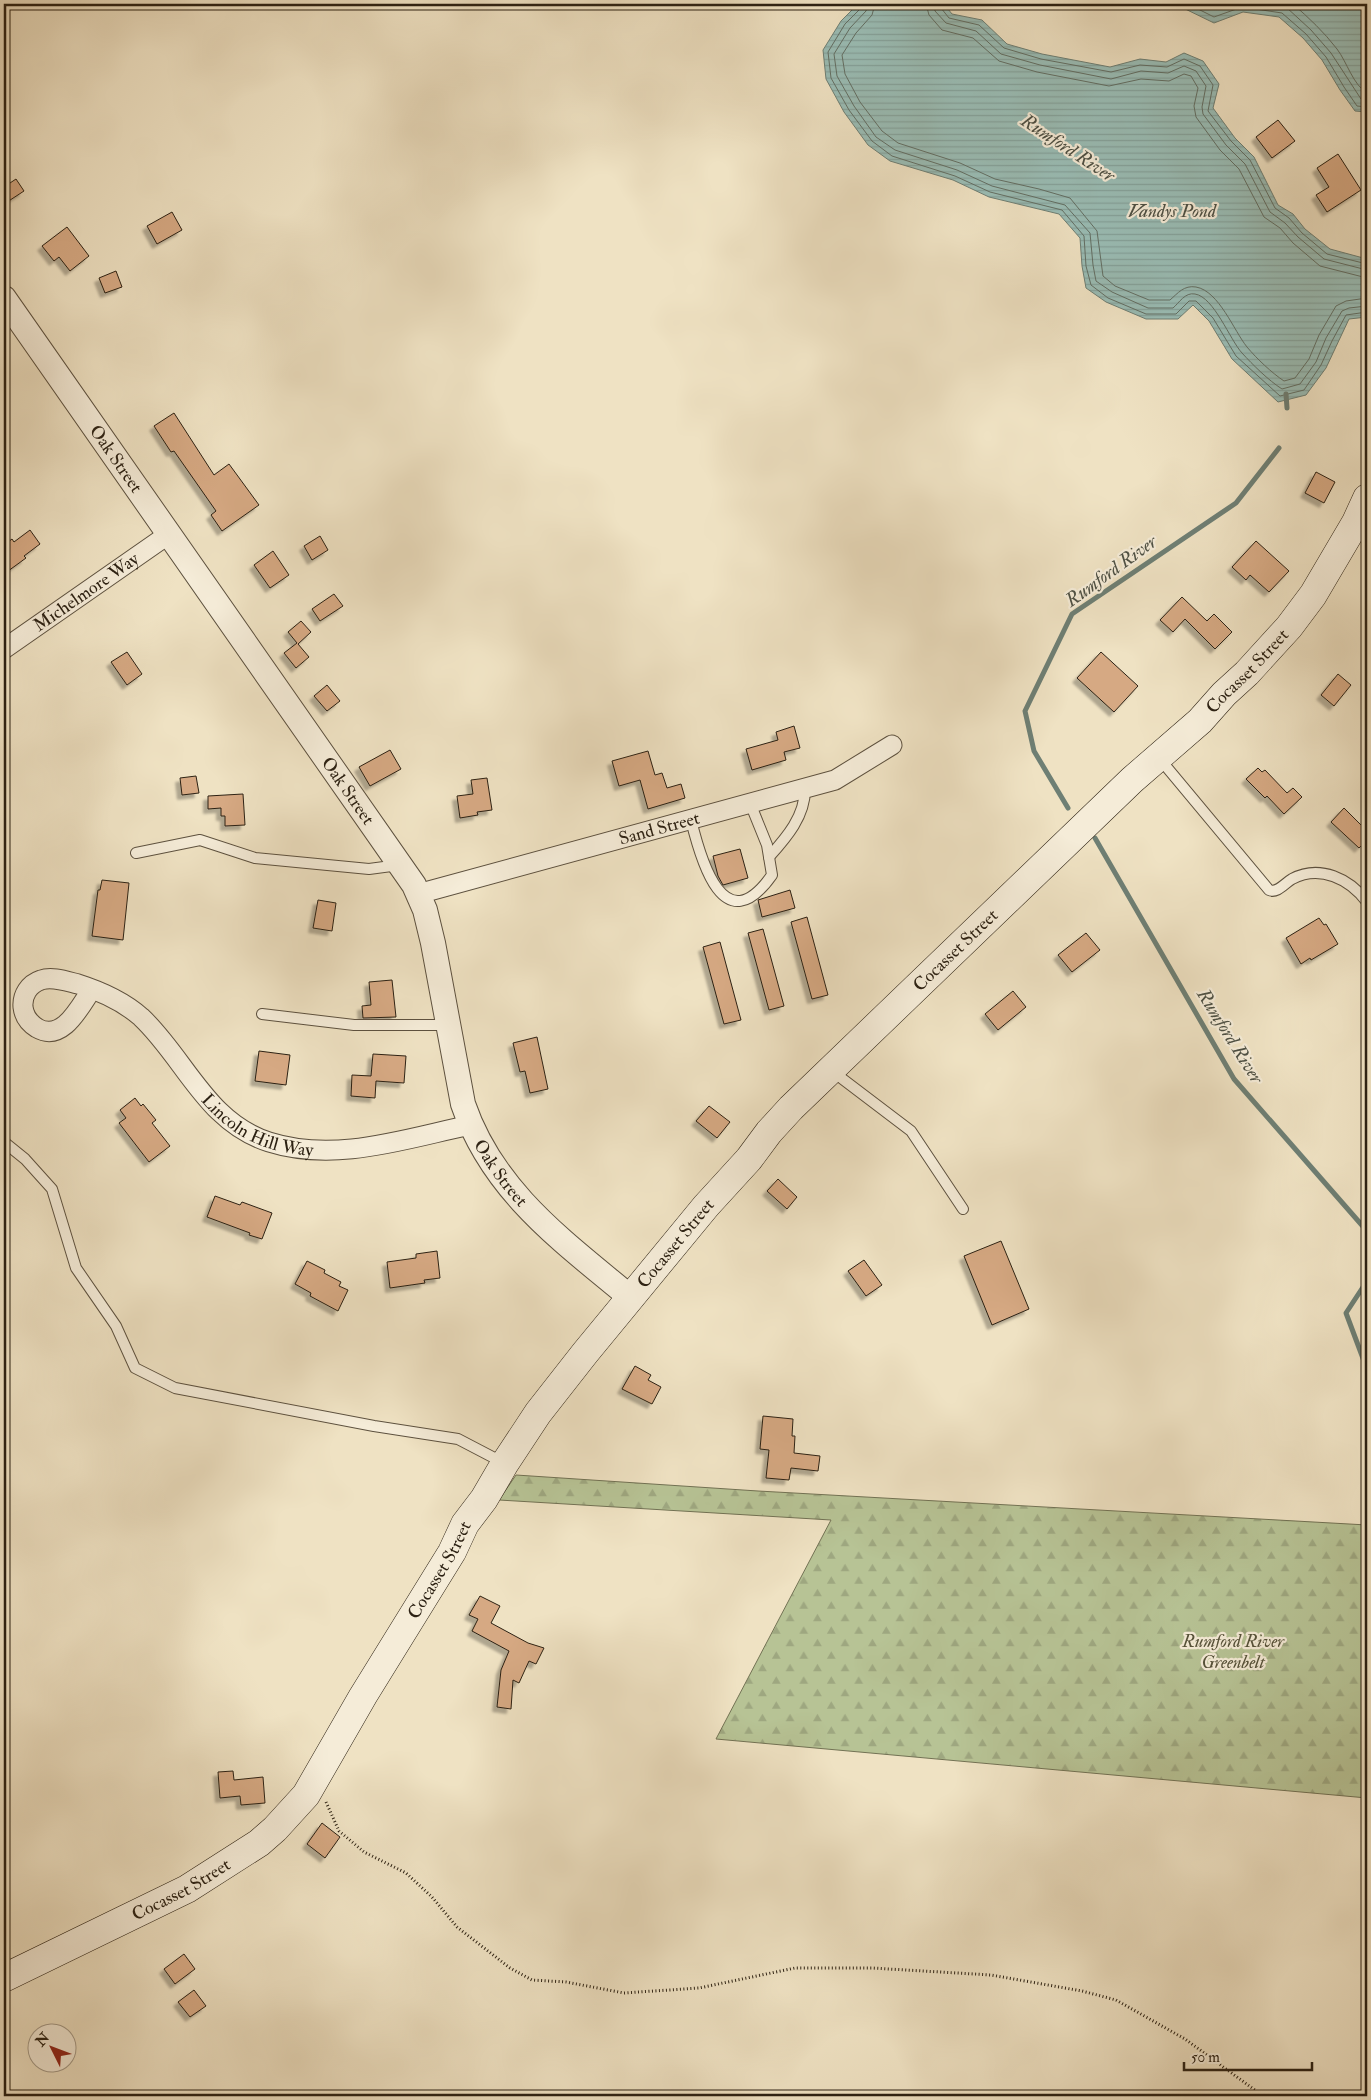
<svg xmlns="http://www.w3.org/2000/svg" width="1371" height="2100" viewBox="0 0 1371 2100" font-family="'IM FELL Double Pica',serif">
  <defs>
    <pattern id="forest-firs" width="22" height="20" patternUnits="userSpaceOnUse" patternTransform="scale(1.25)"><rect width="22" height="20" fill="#b7c395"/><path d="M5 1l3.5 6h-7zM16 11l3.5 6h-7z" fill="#9ea780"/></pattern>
    <pattern id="water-rules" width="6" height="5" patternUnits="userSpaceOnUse" patternTransform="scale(1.25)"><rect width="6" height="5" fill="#9abdb5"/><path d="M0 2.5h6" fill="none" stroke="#85a29b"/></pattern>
    <filter id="shadow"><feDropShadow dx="-4.5" dy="4.5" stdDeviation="1" flood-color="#0004"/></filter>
  </defs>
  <rect width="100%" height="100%" fill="#efe2c3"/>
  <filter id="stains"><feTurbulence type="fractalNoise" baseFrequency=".004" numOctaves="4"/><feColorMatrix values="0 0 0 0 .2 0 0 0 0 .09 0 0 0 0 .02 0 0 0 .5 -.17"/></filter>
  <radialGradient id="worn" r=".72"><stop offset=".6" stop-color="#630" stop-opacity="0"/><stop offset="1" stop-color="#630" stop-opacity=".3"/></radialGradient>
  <path fill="url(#forest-firs)" stroke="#727254" d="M516 1475 758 1491 1367 1525V1798L716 1739 831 1520 499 1500Z"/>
  <g fill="url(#water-rules)" stroke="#6e7f74">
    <path d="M858 4H944L952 14 982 20 1007 44 1042 54 1110 67 1140 59 1166 62 1184 53 1203 61 1219 84 1213 108 1235 138 1254 157 1278 205 1293 214 1305 229 1330 249 1367 259V317L1349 319 1326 368 1306 395 1278 402 1232 359 1209 321 1193 305 1178 319H1146L1106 302 1086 288 1082 266 1080 238 1059 214 989 197 953 180 890 161 868 145 844 112 826 79 823 50 841 21Z"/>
    <path d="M1175 4H1367V112L1355 111 1340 90 1322 60 1303 38 1279 17 1243 12 1214 23Z"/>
  </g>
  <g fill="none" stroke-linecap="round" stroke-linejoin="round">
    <g stroke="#636f64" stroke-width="1">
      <path d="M861 4 860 9 845 24 828 52 831 78 849 110 872 141 892 156 955 176 990 192 1062 210 1084 236 1086 266 1091 285 1108 298 1146 314H1176L1189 301H1196L1213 318 1236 356 1280 396 1304 390 1321 365 1332 341 1346 315 1367 312"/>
      <path d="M868 4 866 11 850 28 834 54 837 76 854 106 876 137 895 150 957 170 992 186 1065 205 1090 233 1093 265 1096 281 1112 292 1148 308H1173C1179 303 1185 292 1195 294 1214 297 1230 340 1242 353 1253 365 1268 380 1282 389L1300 384 1316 362 1326 338 1342 311 1349 308 1367 306"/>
      <path d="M875 4 872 15 856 33 842 55 845 74 860 102 882 131 898 143 960 163 995 179 1039 189 1070 198 1097 231 1103 276 1115 286 1149 300H1170C1178 293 1184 285 1196 287 1219 291 1234 331 1247 347 1257 359 1272 373 1284 381L1295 378 1309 359 1319 335 1336 306 1346 301 1367 298"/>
      <path d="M926 4 929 15 942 30 973 38 999 61 1037 72 1109 86 1141 79 1169 81 1184 74 1191 76 1198 88 1194 106 1196 117 1220 150 1239 169 1264 217 1280 228 1293 243 1320 266 1367 278"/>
      <path d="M934 4 935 11 946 23 976 31 1001 54 1040 65 1111 79 1141 71 1168 73 1184 66 1196 71 1206 86 1202 107 1203 114 1226 145 1245 164 1270 212 1285 223 1298 237 1324 259 1367 270"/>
      <path d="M940 4 941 8 949 18 979 25 1004 48 1041 59 1111 72 1140 65 1167 67 1184 59 1200 66 1213 85 1208 111 1231 141 1250 160 1275 208 1289 218 1302 233 1327 254 1367 264"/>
      <path d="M1188 4 1214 17 1242 7 1282 13 1306 34 1326 57 1344 87 1357 106 1367 107"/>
      <path d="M1268 4 1286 7 1311 30 1331 53 1361 99 1367 101"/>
      <path d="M1293 4C1309 18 1324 32 1337 49 1347 62 1353 85 1367 93"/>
    </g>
    <g stroke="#6e7f74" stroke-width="5">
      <path d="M1286 394 1287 408"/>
      <path d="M1068 808 1034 751 1025 711 1072 614 1236 503 1279 448"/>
      <path d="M1095 838 1234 1079 1367 1231"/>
      <path d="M1367 1281 1346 1313 1367 1369"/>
    </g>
  </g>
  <g fill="#d6a983" stroke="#2c2113" filter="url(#shadow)">
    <path d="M1278 120 1295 141 1272 158 1256 137Z"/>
    <path d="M1338 154 1361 190 1327 212 1316 195 1329 187 1317 168Z"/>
    <path d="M16 179 24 191 4 204V187Z"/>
    <path d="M172 212 182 230 157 244 147 226Z"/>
    <path d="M67 227 89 256 70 271 59 257 54 261 42 246Z"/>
    <path d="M116 271 122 287 105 293 99 278Z"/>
    <path d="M174 413 214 475 229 464 259 505 222 531 211 515 216 511 174 451 171 452 154 426Z"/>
    <path d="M1316 472 1335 482 1324 503 1305 493Z"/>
    <path d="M30 530 40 544 24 556 26 558 4 574V545L12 539 14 542Z"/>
    <path d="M320 536 328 550 312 560 304 546Z"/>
    <path d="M1256 541 1289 571 1269 592 1250 575 1246 580 1232 567Z"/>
    <path d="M273 551 289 575 270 588 254 565Z"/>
    <path d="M334 594 343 606 320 621 312 609Z"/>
    <path d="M1182 597 1207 621 1214 614 1232 632 1215 649 1185 619 1173 632 1160 620Z"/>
    <path d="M301 621 311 632 298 644 309 657 296 668 284 653 297 643 288 632Z"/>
    <path d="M127 652 142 674 127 685 111 662Z"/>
    <path d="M1101 652 1138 686 1114 712 1077 678Z"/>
    <path d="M1338 674 1351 685 1334 706 1321 695Z"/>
    <path d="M327 685 340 701 327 711 314 696Z"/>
    <path d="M794 726 800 748 784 752 786 760 752 770 746 749 778 740 776 732Z"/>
    <path d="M390 750 401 769 370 786 359 767Z"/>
    <path d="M648 751 655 775 662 773 667 788 681 784 685 798 648 809 640 780 619 786 612 761Z"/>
    <path d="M1258 768 1262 772 1265 770 1287 793 1293 788 1302 797 1284 814 1267 796 1265 798 1246 779Z"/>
    <path d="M196 776 199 793 182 795 180 778Z"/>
    <path d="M487 778 492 810 477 812 478 815 460 818 457 796 473 794 471 780Z"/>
    <path d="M243 794 245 825 225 826V816H221V808L208 809V796Z"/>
    <path d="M1344 808 1367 831V840L1359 848 1331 822Z"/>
    <path d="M740 849 748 878 723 885 718 876 713 856Z"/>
    <path d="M102 880 129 883 123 940 92 936 98 890H100Z"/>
    <path d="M790 890 795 908 762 917 758 900Z"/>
    <path d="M318 900 336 903 332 931 313 928Z"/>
    <path d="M807 917 828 995 812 999 791 922Z"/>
    <path d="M1319 918 1324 925 1326 924 1338 944 1311 960 1310 958 1301 964 1286 938Z"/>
    <path d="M763 929 784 1006 769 1010 748 933Z"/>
    <path d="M1086 933 1100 950 1072 972 1058 955Z"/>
    <path d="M720 942 741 1020 724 1024 703 947Z"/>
    <path d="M392 980 396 1017 363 1018 362 1006 371 1005 369 982Z"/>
    <path d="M1013 991 1026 1007 998 1030 985 1014Z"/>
    <path d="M537 1037 548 1089 530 1093 525 1071 520 1072 513 1043Z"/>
    <path d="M259 1051 290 1055 286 1085 255 1081Z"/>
    <path d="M373 1054 406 1056 404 1083 376 1081 375 1098 351 1096 352 1075 371 1076Z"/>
    <path d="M135 1098 141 1106 143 1104 156 1120 152 1123 170 1146 149 1162 119 1123 126 1118 120 1110Z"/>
    <path d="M709 1106 730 1122 717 1138 696 1121Z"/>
    <path d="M778 1179 797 1197 787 1209 767 1191Z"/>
    <path d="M215 1196 240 1205 242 1202 272 1213 262 1239 249 1235 250 1233 207 1217Z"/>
    <path d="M1001 1241 1029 1309 992 1325 964 1256Z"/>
    <path d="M437 1251 440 1278 424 1280 425 1283 390 1288 387 1262 416 1258V1254Z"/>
    <path d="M864 1260 882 1285 866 1296 848 1271Z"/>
    <path d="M307 1261 325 1270 324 1273 341 1282 339 1286 348 1290 338 1311 310 1296 311 1293 295 1284Z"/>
    <path d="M635 1366 651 1375 648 1380 661 1387 652 1404 622 1389Z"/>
    <path d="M763 1416 793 1419 792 1436H795L794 1453 820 1456 818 1471 791 1468 789 1480 766 1478 769 1450 760 1449Z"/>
    <path d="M480 1596 500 1606 491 1623 528 1643 544 1648 536 1664 529 1661 519 1683 513 1680 511 1709 497 1707 501 1670 509 1651 472 1631 478 1619 469 1615Z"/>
    <path d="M233 1771 234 1780 263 1777 265 1803 241 1805 240 1796 220 1798 218 1772Z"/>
    <path d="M322 1823 340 1837 325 1858 307 1844Z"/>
    <path d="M184 1954 195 1969 175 1984 164 1969Z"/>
    <path d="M194 1990 206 2006 190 2017 178 2002Z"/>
  </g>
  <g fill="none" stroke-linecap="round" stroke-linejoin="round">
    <defs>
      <g id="service">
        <path d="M1159 758 1269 890C1277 894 1285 883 1292 879 1320 864 1350 879 1367 902"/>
        <path d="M691 820C701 861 724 943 772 875L767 845 750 803"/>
        <path d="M136 853 200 840 255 858 369 869 399 865"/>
        <path d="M769 857C787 837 805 816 805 789"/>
        <path d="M262 1014 354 1025H448"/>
        <path d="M832 1071 911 1131 963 1209"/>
        <path d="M4 1142 25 1159 52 1189 76 1268 116 1326 135 1368 175 1388 374 1426 458 1439 504 1463"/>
      </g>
      <g id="minor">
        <path id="s1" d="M4 649 169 534"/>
        <path id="s2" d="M418 894 835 780 892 745"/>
        <path id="s3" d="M92 989C80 1006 63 1043 37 1028 29 1023 24 1016 23 1007 22 995 29 984 41 980 52 976 66 981 78 984 100 991 124 1002 141 1017 185 1058 206 1122 269 1142 335 1163 404 1139 470 1125"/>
      </g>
      <g id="tertiary">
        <path id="s4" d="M4 298 414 885 425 910 433 943 463 1104C493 1192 563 1241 631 1298"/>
      </g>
      <g id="secondary">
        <path id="s5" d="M4 1978 187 1889 259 1843 275 1829 306 1795 363 1696 452 1552 465 1524 484 1499 505 1463 538 1413 585 1353 706 1206 749 1159 769 1132 791 1108 1132 780 1200 721 1224 694 1247 673 1289 627 1313 595 1356 522 1367 498"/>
      </g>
    </defs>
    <use href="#service" stroke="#5d513f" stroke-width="12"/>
    <use href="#minor" stroke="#5d513f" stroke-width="21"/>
    <use href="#tertiary" stroke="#5d513f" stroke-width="26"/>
    <use href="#secondary" stroke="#2c2113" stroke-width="29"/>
    <path stroke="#2c2113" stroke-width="3" stroke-dasharray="1 2.5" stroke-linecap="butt" d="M326 1802 339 1831 364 1852 406 1873 432 1897 457 1927 510 1968 532 1980 566 1982 624 1993 699 1988 795 1968H872L991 1975 1082 1991 1116 2000 1185 2039 1263 2096"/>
    <use href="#service" stroke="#f5ecd8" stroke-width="10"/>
    <use href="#minor" stroke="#f5ecd8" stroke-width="19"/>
    <use href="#tertiary" stroke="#f5ecd8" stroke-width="24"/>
    <use href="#secondary" stroke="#f5ecd8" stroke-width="28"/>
  </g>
  <g text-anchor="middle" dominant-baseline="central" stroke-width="4.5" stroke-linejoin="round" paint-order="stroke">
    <g font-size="18" fill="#2c2113" stroke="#f5ecd8">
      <text stroke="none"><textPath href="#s4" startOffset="196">Oak Street</textPath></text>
      <text stroke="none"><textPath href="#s1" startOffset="100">Michelmore Way</textPath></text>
      <text stroke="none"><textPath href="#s5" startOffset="1832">Cocasset Street</textPath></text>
      <text stroke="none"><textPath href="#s4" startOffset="601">Oak Street</textPath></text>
      <text stroke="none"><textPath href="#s2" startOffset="250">Sand Street</textPath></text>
      <text stroke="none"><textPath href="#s5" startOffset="1428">Cocasset Street</textPath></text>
      <text stroke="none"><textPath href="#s3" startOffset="410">Lincoln Hill Way</textPath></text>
      <text stroke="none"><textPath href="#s4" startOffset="1020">Oak Street</textPath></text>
      <text stroke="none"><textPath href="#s5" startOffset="1022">Cocasset Street</textPath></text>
      <text stroke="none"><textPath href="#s5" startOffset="618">Cocasset Street</textPath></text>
      <text stroke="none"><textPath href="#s5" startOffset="198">Cocasset Street</textPath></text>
    </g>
    <g font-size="18" font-style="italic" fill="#56523a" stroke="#f5ecd8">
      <text x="1233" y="1641">Rumford River<tspan x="1233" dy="21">Greenbelt</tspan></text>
    </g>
    <g font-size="19" font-style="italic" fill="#4d5044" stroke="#f5ecd8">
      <text transform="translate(1068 148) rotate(33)">Rumford River</text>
      <text x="1172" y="211">Vandys Pond</text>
      <text transform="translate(1111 571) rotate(-36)">Rumford River</text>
      <text transform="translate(1230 1036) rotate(58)">Rumford River</text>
    </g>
  </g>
  <rect width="1371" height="2100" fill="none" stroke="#efe2c3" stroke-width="20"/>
  <rect x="5" y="5" width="1361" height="2090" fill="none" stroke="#2c2113" stroke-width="2.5"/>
  <rect x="10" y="10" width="1351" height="2080" fill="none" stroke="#2c2113"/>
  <g transform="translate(52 2048) rotate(312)"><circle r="24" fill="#f5ecd8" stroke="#a59b89"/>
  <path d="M0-4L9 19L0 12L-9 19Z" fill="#8f2418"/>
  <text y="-8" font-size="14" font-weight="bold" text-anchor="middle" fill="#2c2113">N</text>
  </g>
  <path d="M1184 2062v8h128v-8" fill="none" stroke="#2c2113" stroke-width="2.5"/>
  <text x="1191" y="2062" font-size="15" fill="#2c2113" stroke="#f5ecd8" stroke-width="4" paint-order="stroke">50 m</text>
  <rect width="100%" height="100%" filter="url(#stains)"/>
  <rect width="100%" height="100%" fill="url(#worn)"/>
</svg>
